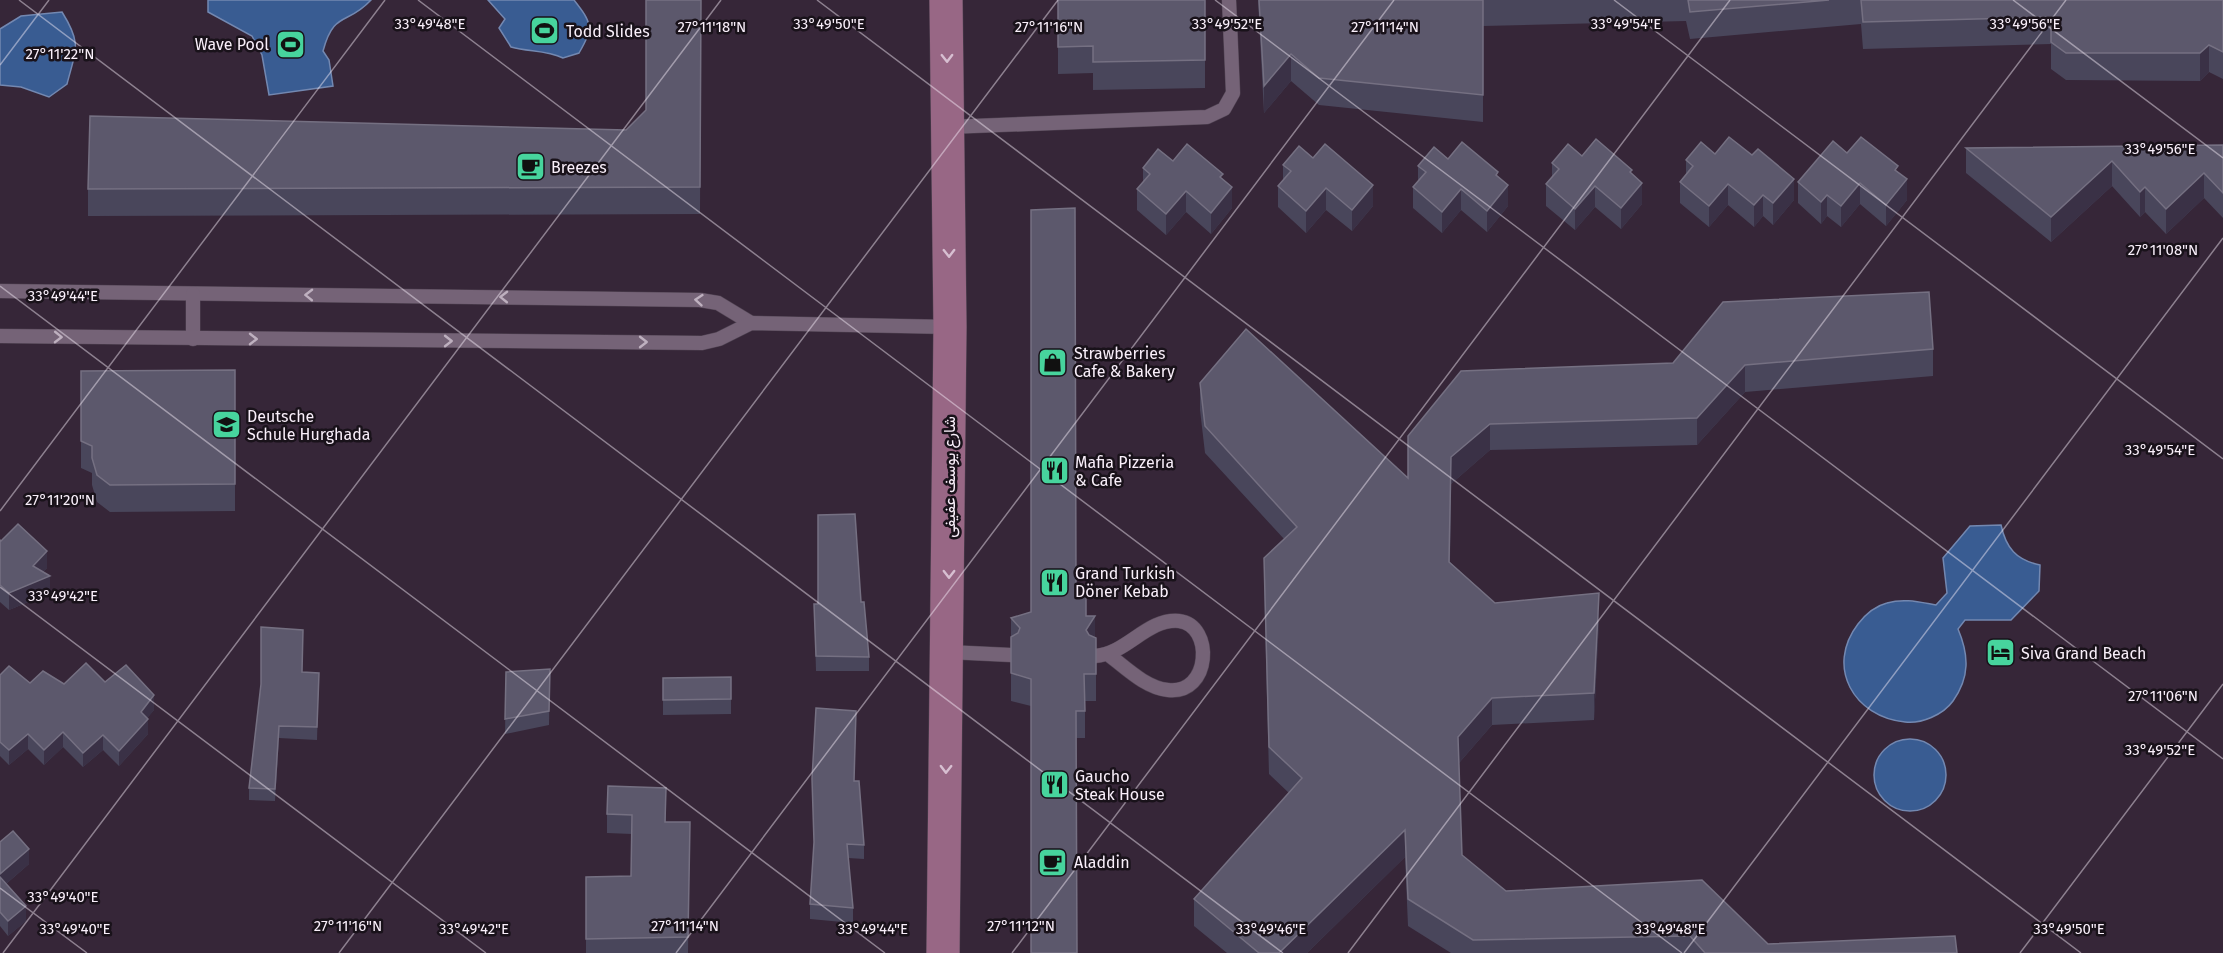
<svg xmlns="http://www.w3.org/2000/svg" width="2223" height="953" viewBox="0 0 2223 953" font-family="'Fira Sans',Vazirmatn,sans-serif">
  <rect width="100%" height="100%" fill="#362638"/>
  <g fill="#395c92" stroke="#7388b1" stroke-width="1.5">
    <path d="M208 0H371C347 26 334 10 323 51L329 60 333 86 269 95 262 55 252 36 208 12Z"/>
    <path d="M488 0H574C592 23 594 27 579 53L563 58C546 50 529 52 511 47L499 28 505 19Z"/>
    <path d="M62 12C82 44 76 49 67 84L49 97 21 87 0 85V29L21 16Z"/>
    <path d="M2001 525C2006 548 2016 560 2040 565L2039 591 2011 620H1965L1958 629C1969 655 1970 677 1953 701 1943 715 1921 724 1905 722 1854 717 1825 667 1858 624 1865 615 1875 606 1887 603 1904 598 1919 602 1936 605L1947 593 1943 558 1970 526Z"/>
    <circle cx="1910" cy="775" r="36"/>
  </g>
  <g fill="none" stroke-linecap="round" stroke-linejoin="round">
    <defs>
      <g id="lane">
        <path d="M948 127 1207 117 1224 109 1233 93 1229 0"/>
        <path d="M0 291 700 300 718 303 751 323"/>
        <path d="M193 294V339"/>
        <path d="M0 336 702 343 719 339 751 323 950 327"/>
        <path d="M948 652 1011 655"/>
        <path d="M1095 656C1127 654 1147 618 1179 621 1214 625 1211 695 1168 690 1146 688 1126 668 1109 655"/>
      </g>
      <path id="secondary" d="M943 953 950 327 946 0"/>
    </defs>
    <use href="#lane" stroke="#524554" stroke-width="15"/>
    <use href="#secondary" stroke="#524554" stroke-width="34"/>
    <use href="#lane" stroke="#756377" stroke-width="14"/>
    <use href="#secondary" stroke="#986785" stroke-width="33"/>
  </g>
  <g fill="#49465b">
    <path d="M701 0 700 214 88 216V189L626 130 646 110Z"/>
    <path d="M1058 0H1205V88L1093 90V73L1058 74Z"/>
    <path d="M1258 0H2223V79L2209 72 2200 81 2066 80 2051 69V44L1863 49 1861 24 1690 39 1686 21 1483 26V122L1319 105 1291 81 1264 113Z"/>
    <path d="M2223 145V218L2204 198 2166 234 2145 212 2140 217 2112 186 2051 242 1966 173V148Z"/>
    <path d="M1847 153 1898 172 1907 200 1886 226 1860 204 1841 227 1827 216 1821 224 1798 203V182Z"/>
    <path d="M1715 154 1794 200 1773 225 1763 216 1754 227 1728 205 1709 227 1680 203V182L1686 175V160Z"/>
    <path d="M1582 156 1632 174 1642 204 1621 229 1595 207 1575 230 1546 206V184L1552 177V163Z"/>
    <path d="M1313 158 1373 206 1352 231 1326 210 1306 233 1278 207V186L1283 180V165Z"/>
    <path d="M1448 159 1498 177 1508 206 1487 232 1461 210 1442 233 1413 208V187L1418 181V166Z"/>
    <path d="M1173 161 1223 179 1232 208 1211 234 1186 212 1166 235 1137 210V189L1143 182V168Z"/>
    <path d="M1933 349V376L1745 392 1697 445 1490 450 1451 484 1450 562 1495 603 1599 620 1594 720 1492 725 1459 763 1462 855 1506 891 1768 944 1957 953H1451L1408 926 1405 857 1307 953H1227L1194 926V899L1289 793 1269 774 1264 585V558L1284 539 1205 453 1200 410V383L1408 478V436L1673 363Z"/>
    <path d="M235 370V511L110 512 97 502 92 485V473L81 468V371Z"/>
    <path d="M0 540 47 568 43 572 50 593 9 610 0 602Z"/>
    <path d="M1076 587 1086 616 1095 638 1096 674V701H1085V738H1077L1031 706 1011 701V618L1031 612Z"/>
    <path d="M861 602 869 657V671H816L814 604Z"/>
    <path d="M550 669 549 725 505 734 506 672Z"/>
    <path d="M302 672 319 673 317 740 279 738 275 801 249 800V788Z"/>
    <path d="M0 675 30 683 64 684 154 710 147 718 148 734 119 766 103 750 83 767 63 747 44 765 28 749 9 765 0 756Z"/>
    <path d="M731 677V714L663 715V678Z"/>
    <path d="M856 725 854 781 864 845V859L848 858 853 908V923L810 919V904Z"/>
    <path d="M666 806V822H690L688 953H586V877L631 876 632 834 607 833V814Z"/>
    <path d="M0 842 29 864 6 884 26 921 8 936 0 926Z"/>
  </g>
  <g fill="#3a3146">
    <path d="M2209 45V72L2200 81V53Z"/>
    <path d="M1291 54V81L1264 113V86Z"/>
    <path d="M2112 161V186L2051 242V217Z"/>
    <path d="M2204 173V198L2166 234V209Z"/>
    <path d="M1794 179V200L1773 225V203Z"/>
    <path d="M1907 179V200L1886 226V205Z"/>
    <path d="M1642 183V204L1621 229V208Z"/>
    <path d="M1860 183V204L1841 227V206Z"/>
    <path d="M1728 184V205L1709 227V206Z"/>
    <path d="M1373 185V206L1352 231V210Z"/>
    <path d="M1508 185V206L1487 232V211Z"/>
    <path d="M1595 186V207L1575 230V209Z"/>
    <path d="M1232 187V208L1211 234V213Z"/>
    <path d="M2145 187V212L2140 217V192Z"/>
    <path d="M1326 188V210L1306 233V211Z"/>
    <path d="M1461 189V210L1442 233V212Z"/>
    <path d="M1186 191V212L1166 235V214Z"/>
    <path d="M1763 195V216L1754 227V205Z"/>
    <path d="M1827 195V216L1821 224V202Z"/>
    <path d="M1745 365V392L1697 445V418Z"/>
    <path d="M1490 424V450L1451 484V457Z"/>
    <path d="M47 551V568L33 583V566Z"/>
    <path d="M50 576V593L9 610V593Z"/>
    <path d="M1599 593V620L1594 720V693Z"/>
    <path d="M1095 616V643L1086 657V630Z"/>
    <path d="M154 695V710L141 726V712Z"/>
    <path d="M1492 698V725L1458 764V737Z"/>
    <path d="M148 719V734L119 766V751Z"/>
    <path d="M279 726V738L275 801V789Z"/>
    <path d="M63 732V747L44 765V750Z"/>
    <path d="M28 734V749L9 765V750Z"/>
    <path d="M103 735V750L83 767V753Z"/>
    <path d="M1405 830V857L1307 953H1279Z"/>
    <path d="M29 849V864L0 889V874Z"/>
    <path d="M26 906V921L8 936V921Z"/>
  </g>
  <g fill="#5c586c" stroke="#757082" stroke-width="1.5">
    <path d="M646 0H701L700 187 88 189 90 116 626 130 646 110Z"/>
    <path d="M1058 0H1205V60L1093 62V46L1058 47Z"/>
    <path d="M1259 0H1483V95L1319 78 1291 54 1264 86Z"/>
    <path d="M1688 0H1829L1690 12Z"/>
    <path d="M1861 0H2223V52L2209 45 2200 53H2066L2051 42V17L1863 22Z"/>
    <path d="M1729 137 1752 155 1758 149 1794 179 1773 203 1763 195 1754 205 1728 184 1709 206 1680 182 1693 166 1686 160 1701 142 1715 154Z"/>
    <path d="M1861 137 1898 166 1895 170 1907 179 1886 205 1860 183 1841 206 1827 195 1821 202 1798 182 1833 141 1847 153Z"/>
    <path d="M1596 139 1632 170 1630 172 1642 183 1621 208 1595 186 1575 209 1546 184 1559 169 1552 163 1568 144 1582 156Z"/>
    <path d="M1462 142 1498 172 1496 175 1508 185 1487 211 1461 189 1442 212 1413 187 1426 172 1418 166 1434 147 1448 159Z"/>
    <path d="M1187 144 1223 174 1220 177 1232 187 1211 213 1186 191 1166 214 1137 189 1150 174 1143 168 1158 149 1173 161Z"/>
    <path d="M1325 144 1373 185 1352 210 1326 188 1306 211 1278 186 1291 171 1283 165 1299 146 1313 158Z"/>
    <path d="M2223 145V193L2204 173 2166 209 2145 187 2140 192 2112 161 2051 217 1966 148Z"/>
    <path d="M1075 208 1076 587 1086 585V616H1095L1086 630 1089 635 1096 638V674H1084L1085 711H1076L1077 953H1031V679L1011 673V637L1018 633 1020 628 1011 618 1031 612V210Z"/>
    <path d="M1929 292 1933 349 1745 365 1697 418 1490 424 1451 457 1449 562 1495 603 1599 593 1594 693 1492 698 1458 737 1462 855 1506 891 1702 880 1768 944 1955 936 1957 953H1705L1690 936 1473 940 1408 899 1405 830 1279 953H1259L1194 899 1302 778 1269 747 1264 558 1297 527 1205 426 1200 383 1246 329 1408 478V436L1461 371 1673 363 1723 302Z"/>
    <path d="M235 370V484L110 485 97 475 92 458V446L81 441V371Z"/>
    <path d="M855 514 861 602H864L869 657 816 656 814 604H818V515Z"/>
    <path d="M18 524 47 551 33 566 50 576 9 593 0 585V540L1 541Z"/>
    <path d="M261 627 303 630 302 672 319 673 317 727 279 726 275 789 249 788 261 684Z"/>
    <path d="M86 663 105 682 126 665 154 695 141 712 148 719 119 751 103 735 83 753 63 732 44 750 28 734 9 750 0 742V675L9 666 30 683 43 671 64 684Z"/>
    <path d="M550 669 549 711 505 719 506 672Z"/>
    <path d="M731 677V699L663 700V678Z"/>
    <path d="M816 708 856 711 854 781H859L864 845 847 844 853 908 810 904 814 842 812 779Z"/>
    <path d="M608 786 666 788 665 822H690L688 937 586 939V877L631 876 632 815 607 814Z"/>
    <path d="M13 831 29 849 0 874V842Z"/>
    <path d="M0 877 26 906 8 921 0 912Z"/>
  </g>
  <defs><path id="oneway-chevron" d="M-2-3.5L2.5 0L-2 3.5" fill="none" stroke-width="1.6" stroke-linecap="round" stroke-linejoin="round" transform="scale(1.5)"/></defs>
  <g stroke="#d7bfd1">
    <use href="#oneway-chevron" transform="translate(947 58) rotate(89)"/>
    <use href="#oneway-chevron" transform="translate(949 253) rotate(89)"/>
    <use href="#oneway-chevron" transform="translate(949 574) rotate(90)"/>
    <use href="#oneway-chevron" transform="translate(946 769) rotate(91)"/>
  </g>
  <g stroke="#beb0bf">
    <use href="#oneway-chevron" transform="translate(309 295) rotate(-179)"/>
    <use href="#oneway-chevron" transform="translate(504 297) rotate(-179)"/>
    <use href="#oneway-chevron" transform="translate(699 300) rotate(-175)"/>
    <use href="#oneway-chevron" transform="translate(58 337) rotate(1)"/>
    <use href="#oneway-chevron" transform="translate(253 339)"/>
    <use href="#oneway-chevron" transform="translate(448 341)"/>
    <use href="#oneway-chevron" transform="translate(643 342)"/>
  </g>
  <path fill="none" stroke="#f9effa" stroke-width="1.5" stroke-opacity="0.45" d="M19 0 1283 953M418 0 1682 953M817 0 2081 953M1215 0 2223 759M1614 0 2223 459M2013 0 2223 158M0 65 49 0M0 286 885 953M0 511 385 0M0 587 486 953M0 888 87 953M3 953 721 0M339 953 1058 0M676 953 1394 0M1012 953 1730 0M1348 953 2066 0M1684 953 2223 238M2020 953 2223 684"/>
  <defs>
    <symbol id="stadium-square" viewBox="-11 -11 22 22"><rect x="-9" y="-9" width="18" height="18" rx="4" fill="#47d49d" stroke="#19121a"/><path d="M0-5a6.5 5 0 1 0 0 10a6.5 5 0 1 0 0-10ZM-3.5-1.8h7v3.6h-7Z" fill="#111"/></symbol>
    <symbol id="cafe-square" viewBox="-11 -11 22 22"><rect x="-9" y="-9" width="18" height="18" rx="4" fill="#47d49d" stroke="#19121a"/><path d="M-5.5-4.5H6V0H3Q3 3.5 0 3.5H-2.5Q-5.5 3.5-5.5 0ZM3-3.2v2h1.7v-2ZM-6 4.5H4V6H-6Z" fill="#111"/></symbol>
    <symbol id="shop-square" viewBox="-11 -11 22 22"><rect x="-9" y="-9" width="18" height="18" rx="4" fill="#47d49d" stroke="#19121a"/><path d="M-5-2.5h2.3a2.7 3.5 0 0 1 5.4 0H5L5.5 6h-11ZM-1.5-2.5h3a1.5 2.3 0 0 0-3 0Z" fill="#111"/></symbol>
    <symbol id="school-square" viewBox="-11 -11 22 22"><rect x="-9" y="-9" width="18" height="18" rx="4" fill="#47d49d" stroke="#19121a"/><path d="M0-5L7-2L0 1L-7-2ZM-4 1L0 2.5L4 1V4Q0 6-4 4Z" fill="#111"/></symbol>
    <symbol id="restaurant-square" viewBox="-11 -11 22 22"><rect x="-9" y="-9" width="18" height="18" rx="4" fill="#47d49d" stroke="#19121a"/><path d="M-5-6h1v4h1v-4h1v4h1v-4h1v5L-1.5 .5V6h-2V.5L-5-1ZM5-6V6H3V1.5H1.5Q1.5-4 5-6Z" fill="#111"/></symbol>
    <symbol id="hotel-square" viewBox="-11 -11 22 22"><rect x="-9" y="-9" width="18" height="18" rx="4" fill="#47d49d" stroke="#19121a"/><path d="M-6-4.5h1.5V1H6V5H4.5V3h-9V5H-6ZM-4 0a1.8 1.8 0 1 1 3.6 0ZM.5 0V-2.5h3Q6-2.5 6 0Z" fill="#111"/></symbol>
  </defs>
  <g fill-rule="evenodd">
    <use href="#stadium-square" x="528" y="14" width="33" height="33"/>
    <use href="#stadium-square" x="274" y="28" width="33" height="33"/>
    <use href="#cafe-square" x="514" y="150" width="33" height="33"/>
    <use href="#shop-square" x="1036" y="346" width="33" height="33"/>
    <use href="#school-square" x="210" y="408" width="33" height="33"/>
    <use href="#restaurant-square" x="1038" y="454" width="33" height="33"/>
    <use href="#restaurant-square" x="1038" y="566" width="33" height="33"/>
    <use href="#hotel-square" x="1984" y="636" width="33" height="33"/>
    <use href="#restaurant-square" x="1038" y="768" width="33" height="33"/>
    <use href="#cafe-square" x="1036" y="846" width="33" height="33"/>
  </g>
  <g text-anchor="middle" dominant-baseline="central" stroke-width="5" stroke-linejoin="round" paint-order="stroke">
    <g font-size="16" fill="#f9effa" stroke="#19121a" text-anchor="start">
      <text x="566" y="31">Todd Slides</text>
      <text x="269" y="44" text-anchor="end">Wave Pool</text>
      <text x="551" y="167">Breezes</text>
      <text x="1074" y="353">Strawberries<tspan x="1074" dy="18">Cafe &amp; Bakery</tspan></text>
      <text x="247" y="416">Deutsche<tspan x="247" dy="18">Schule Hurghada</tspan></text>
      <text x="1075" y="462">Mafia Pizzeria<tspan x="1075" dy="18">&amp; Cafe</tspan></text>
      <text x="1075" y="573">Grand Turkish<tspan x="1075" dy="18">Döner Kebab</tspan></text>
      <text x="2021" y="653">Siva Grand Beach</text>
      <text x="1075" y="776">Gaucho<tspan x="1075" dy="18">Steak House</tspan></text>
      <text x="1074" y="862">Aladdin</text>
    </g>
    <g font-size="16" fill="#f9effa" stroke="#19121a">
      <text transform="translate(949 477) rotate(-90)">شارع يوسف عفيفى</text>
    </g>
  </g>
  <g font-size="15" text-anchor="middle" fill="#f9effa" stroke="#19121a" stroke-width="5" stroke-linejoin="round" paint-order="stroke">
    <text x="430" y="29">33°49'48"E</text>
    <text x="829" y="29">33°49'50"E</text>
    <text x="1227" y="29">33°49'52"E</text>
    <text x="1626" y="29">33°49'54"E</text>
    <text x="2025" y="29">33°49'56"E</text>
    <text x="712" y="32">27°11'18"N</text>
    <text x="1049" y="32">27°11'16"N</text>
    <text x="1385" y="32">27°11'14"N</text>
    <text x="60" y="59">27°11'22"N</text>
    <text x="2160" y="154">33°49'56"E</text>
    <text x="2163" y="255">27°11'08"N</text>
    <text x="63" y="301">33°49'44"E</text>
    <text x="2160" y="455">33°49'54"E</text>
    <text x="60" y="505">27°11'20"N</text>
    <text x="63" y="601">33°49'42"E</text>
    <text x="2163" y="701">27°11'06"N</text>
    <text x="2160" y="755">33°49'52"E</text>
    <text x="63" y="902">33°49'40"E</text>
    <text x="348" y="931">27°11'16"N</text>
    <text x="685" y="931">27°11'14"N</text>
    <text x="1021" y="931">27°11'12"N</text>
    <text x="75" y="934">33°49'40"E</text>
    <text x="474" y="934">33°49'42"E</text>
    <text x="873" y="934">33°49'44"E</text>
    <text x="1271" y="934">33°49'46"E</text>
    <text x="1670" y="934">33°49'48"E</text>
    <text x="2069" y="934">33°49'50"E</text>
  </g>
</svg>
